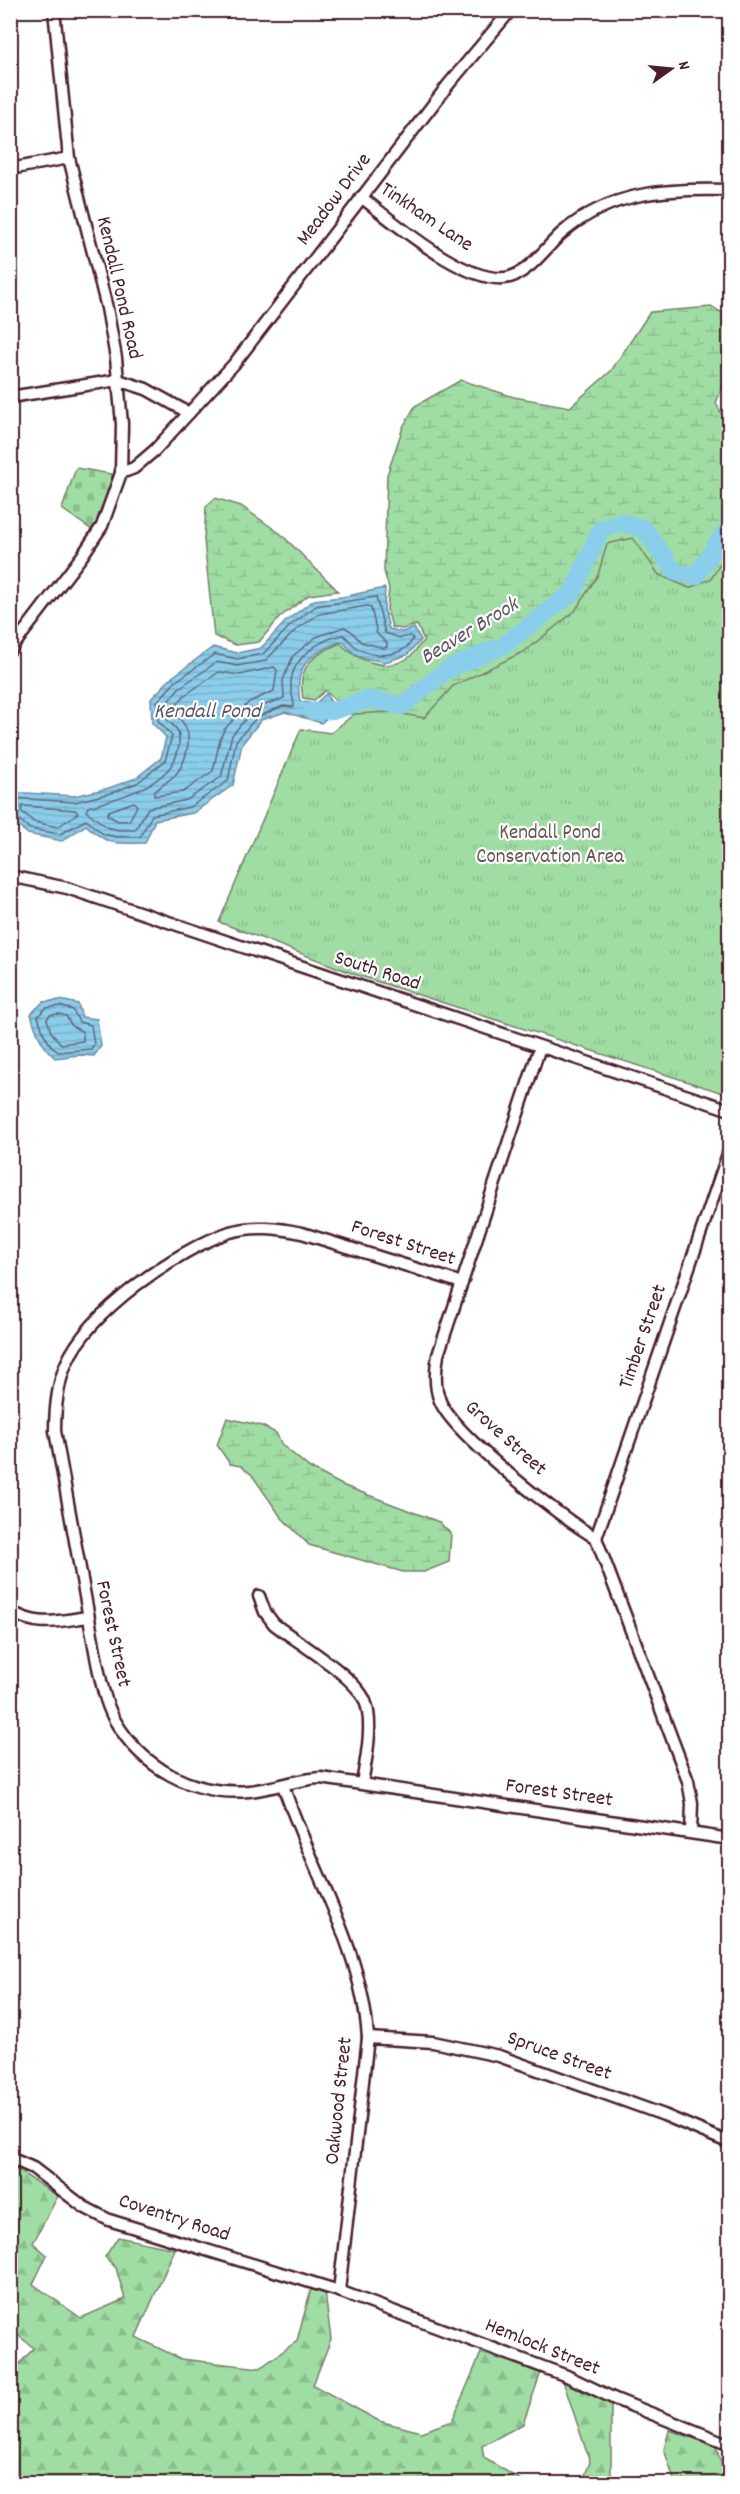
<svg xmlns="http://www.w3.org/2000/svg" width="740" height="2494" viewBox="0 0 740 2494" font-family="Dekko,sans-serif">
  <defs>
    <pattern id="forest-firs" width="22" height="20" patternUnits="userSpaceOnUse" patternTransform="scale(1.5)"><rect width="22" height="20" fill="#a0dda4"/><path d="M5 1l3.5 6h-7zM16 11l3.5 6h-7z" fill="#8bbd8d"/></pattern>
    <pattern id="wetland-marsh" width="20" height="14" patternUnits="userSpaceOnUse" patternTransform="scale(1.5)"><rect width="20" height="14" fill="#a0dda4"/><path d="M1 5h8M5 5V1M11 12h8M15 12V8" fill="none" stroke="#8bbd8d"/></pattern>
    <pattern id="cemetery-stones" width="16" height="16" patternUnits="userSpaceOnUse" patternTransform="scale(1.5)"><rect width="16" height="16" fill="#a0dda4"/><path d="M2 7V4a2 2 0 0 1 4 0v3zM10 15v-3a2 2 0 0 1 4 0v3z" fill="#8bbd8d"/></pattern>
    <pattern id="park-tufts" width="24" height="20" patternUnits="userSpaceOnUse" patternTransform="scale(1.5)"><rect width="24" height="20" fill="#a0dda4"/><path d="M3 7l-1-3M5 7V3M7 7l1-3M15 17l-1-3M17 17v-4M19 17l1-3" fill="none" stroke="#8bbd8d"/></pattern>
    <pattern id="water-rules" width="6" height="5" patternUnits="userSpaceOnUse" patternTransform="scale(1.5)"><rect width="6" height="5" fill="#8aceeb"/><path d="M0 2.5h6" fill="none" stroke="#79b0ca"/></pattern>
  </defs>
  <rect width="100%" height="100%" fill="#fff"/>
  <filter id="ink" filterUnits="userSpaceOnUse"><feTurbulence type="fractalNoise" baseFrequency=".0167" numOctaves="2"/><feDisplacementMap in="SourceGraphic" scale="12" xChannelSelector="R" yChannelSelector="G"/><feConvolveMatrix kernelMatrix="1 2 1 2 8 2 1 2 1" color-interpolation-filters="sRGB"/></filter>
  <g filter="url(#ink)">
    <g fill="url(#forest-firs)" stroke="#757e68" stroke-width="1.5">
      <path d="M11 2166 58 2196 33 2243 47 2255 33 2284 81 2318 125 2299 116 2268 105 2257 118 2237 175 2249 136 2337 181 2359 260 2368 297 2341 311 2289 325 2293 331 2339 313 2385 379 2421 421 2432 452 2421 481 2353 541 2372 523 2424 482 2446 484 2458 526 2483H11V2373L34 2348 11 2330Z"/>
      <path d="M562 2378 611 2401V2474L609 2483H582L590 2462Z"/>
      <path d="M669 2430 716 2446 726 2480 713 2483H675L664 2449Z"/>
    </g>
    <g fill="url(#wetland-marsh)" stroke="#757e68" stroke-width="1.5">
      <path d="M712 307 729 317V380L723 386 716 403 725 420 730 422 729 818 388 748 325 691 314 700 303 698C296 667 313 655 340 643 356 660 386 673 408 658 414 654 419 645 424 640L417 625 402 629 392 627 387 609 389 588 384 571 387 475 403 427 415 406 461 380 514 397 570 407 611 371 650 312Z"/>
      <path d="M215 498 241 506 281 534 338 591 309 595 280 617 259 642 236 645 214 636 204 540 206 507Z"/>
      <path d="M227 1418 262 1426 276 1433 282 1445 310 1468 342 1485 439 1522 451 1534 449 1562 424 1572H403L309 1545 281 1517 252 1475 241 1466 230 1464 217 1445Z"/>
    </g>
    <path fill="url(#cemetery-stones)" stroke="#757e68" stroke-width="1.5" d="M76 468 112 474C110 494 105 515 92 530L62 509Z"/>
    <path fill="url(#park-tufts)" stroke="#757e68" stroke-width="1.5" d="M633 538 659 575 689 588 711 579 729 550V1095L357 975 219 922 301 729 331 733 354 714 392 712 424 718 453 686 525 651 575 611 598 575 607 544Z"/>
    <g fill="url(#water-rules)" stroke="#70889e" stroke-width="1.5">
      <path d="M385 588 384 608 389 629 402 632 414 628 421 640 407 655 385 662 364 658 353 653 342 641C311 653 293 665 300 701L315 704 326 694 336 710 321 723 285 712 261 720 242 744 233 785 193 813 155 820 145 843C115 843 109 847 86 825L62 841 28 834 11 820V792L74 796 109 788 136 778 161 758 166 737 152 723 151 699 171 678 213 647 237 653 261 648 287 620 314 600 342 597Z"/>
      <path d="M60 1000 78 1004 82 1017 97 1019 101 1046 94 1056 79 1055 55 1058C41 1045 36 1032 31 1014L43 1002Z"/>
    </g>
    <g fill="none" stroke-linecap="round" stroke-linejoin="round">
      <g stroke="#646578" stroke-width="1.5">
        <path d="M367 606 371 608 377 634 387 643V647L384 648 361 642 351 631 344 627 316 637 293 656 283 680 284 698 254 709 232 735 221 777 187 800 148 808 135 830H118L107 827 86 811 88 807C121 798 183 782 179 737 179 727 170 725 166 718 164 715 165 708 165 705L179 688 217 662 237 666 265 661 296 630 319 614Z"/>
        <path d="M274 667 277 670 274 691 249 702 224 730 220 739 213 771 183 792 154 796V792C161 786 170 780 176 774 185 764 192 740 186 728 183 720 175 717 174 708L185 695 219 672 240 675Z"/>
        <path d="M10 798 75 802 111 793 137 783 165 761 172 736 158 721 157 702 175 682 215 654 237 659 263 654 291 625 316 606 376 597 385 633 400 638 410 636 413 638C406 657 373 659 357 648 351 644 349 638 343 635 320 639 292 658 291 683 290 691 294 699 294 707L283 706 257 717 236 741 228 781 190 807 152 815 140 837H117L103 834 86 820 60 834 30 829 16 817 10 816"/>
        <path d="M134 802 137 806 129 821H118L107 815 109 811Z"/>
        <path d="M23 806 75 810 78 813 58 827 34 822 21 811Z"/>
        <path d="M60 1006 73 1010 79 1022 91 1025 94 1044 91 1049 58 1052C46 1043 42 1030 38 1016L46 1008Z"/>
        <path d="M59 1014 66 1016 72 1026 83 1032V1041L61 1044 51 1032 47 1019 50 1015Z"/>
      </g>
      <path stroke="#8aceeb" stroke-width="18" d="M312 711 336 710 369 699 402 706 447 670 504 645 573 592 601 529 622 522 644 529 675 572 696 576 723 535 730 533"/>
      <defs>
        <g id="minor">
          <path d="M724 10 730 17"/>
          <path d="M10 169 69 158"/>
          <path d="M361 197C393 221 468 288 510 277 531 271 546 247 562 233 612 190 667 189 730 190"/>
          <path d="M10 397 118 380 146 389 189 413"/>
          <path d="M121 473 134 468 155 450 234 364 448 85 511 10"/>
          <path d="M10 650 82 556 102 526 121 473 122 424 116 358 107 308 69 158 54 10"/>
          <path d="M10 876 67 888 730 1110"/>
          <path d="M540 1047 438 1355C435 1371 434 1386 440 1401 454 1435 561 1518 596 1538L688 1781 692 1803 691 1832"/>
          <path d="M462 1283 302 1233C278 1228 254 1225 230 1232 177 1250 89 1311 66 1364 57 1386 55 1407 55 1431L97 1662C101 1682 105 1702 114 1719 142 1768 193 1796 249 1791 273 1789 296 1779 321 1778L730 1839"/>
          <path d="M596 1538 730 1148"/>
          <path d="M259 1596 265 1612 274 1624C297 1642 355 1676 365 1701 374 1722 366 1761 362 1783"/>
          <path d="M10 1611C38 1628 58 1621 88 1617"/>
          <path d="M283 1785C311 1870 362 1947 368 2038L339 2291"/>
          <path d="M368 2038 433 2042 499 2056 664 2115 730 2143"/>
          <path d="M10 2158 33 2168 84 2207 109 2220 339 2291 567 2376 615 2399 730 2445"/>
        </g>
      </defs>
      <use href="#minor" stroke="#4a1f2b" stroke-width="15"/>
      <use href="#minor" stroke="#fff" stroke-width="10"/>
    </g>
  </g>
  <g text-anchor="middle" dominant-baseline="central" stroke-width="4.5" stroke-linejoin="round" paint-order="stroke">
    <g font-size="21" fill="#4a1f2b" stroke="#fff">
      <text transform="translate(335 200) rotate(-53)">Meadow Drive</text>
      <text transform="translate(426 218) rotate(34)">Tinkham Lane</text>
      <text transform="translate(118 288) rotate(77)">Kendall Pond Road</text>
      <text transform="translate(377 972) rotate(18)">South Road</text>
      <text transform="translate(403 1244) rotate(18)">Forest Street</text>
      <text transform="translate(644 1337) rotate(-71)">Timber Street</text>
      <text transform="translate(505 1439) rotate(42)">Grove Street</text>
      <text transform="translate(112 1634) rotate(78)">Forest Street</text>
      <text transform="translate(559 1794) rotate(8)">Forest Street</text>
      <text transform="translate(559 2057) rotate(20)">Spruce Street</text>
      <text transform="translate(340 2101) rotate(-84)">Oakwood Street</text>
      <text transform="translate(174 2219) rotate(18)">Coventry Road</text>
      <text transform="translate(542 2348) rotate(22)">Hemlock Street</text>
    </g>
    <g font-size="21" fill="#64584f" stroke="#fff">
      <text x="550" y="834">Kendall Pond<tspan x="550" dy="24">Conservation Area</tspan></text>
    </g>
    <g font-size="22" font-style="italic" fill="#5d5465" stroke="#fff">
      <text transform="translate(470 632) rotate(-31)">Beaver Brook</text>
      <text x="207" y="712">Kendall Pond</text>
    </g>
  </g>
  <rect width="740" height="2494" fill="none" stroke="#fff" stroke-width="36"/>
  <rect x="18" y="18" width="704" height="2458" fill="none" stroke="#4a1f2b" stroke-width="2" filter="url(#ink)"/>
  <g transform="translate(671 69) rotate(75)" stroke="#ffffff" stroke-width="4.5" paint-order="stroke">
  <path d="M0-4.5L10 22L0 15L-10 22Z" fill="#4a1f2b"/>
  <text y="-9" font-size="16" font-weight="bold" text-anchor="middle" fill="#4a1f2b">N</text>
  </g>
</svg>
